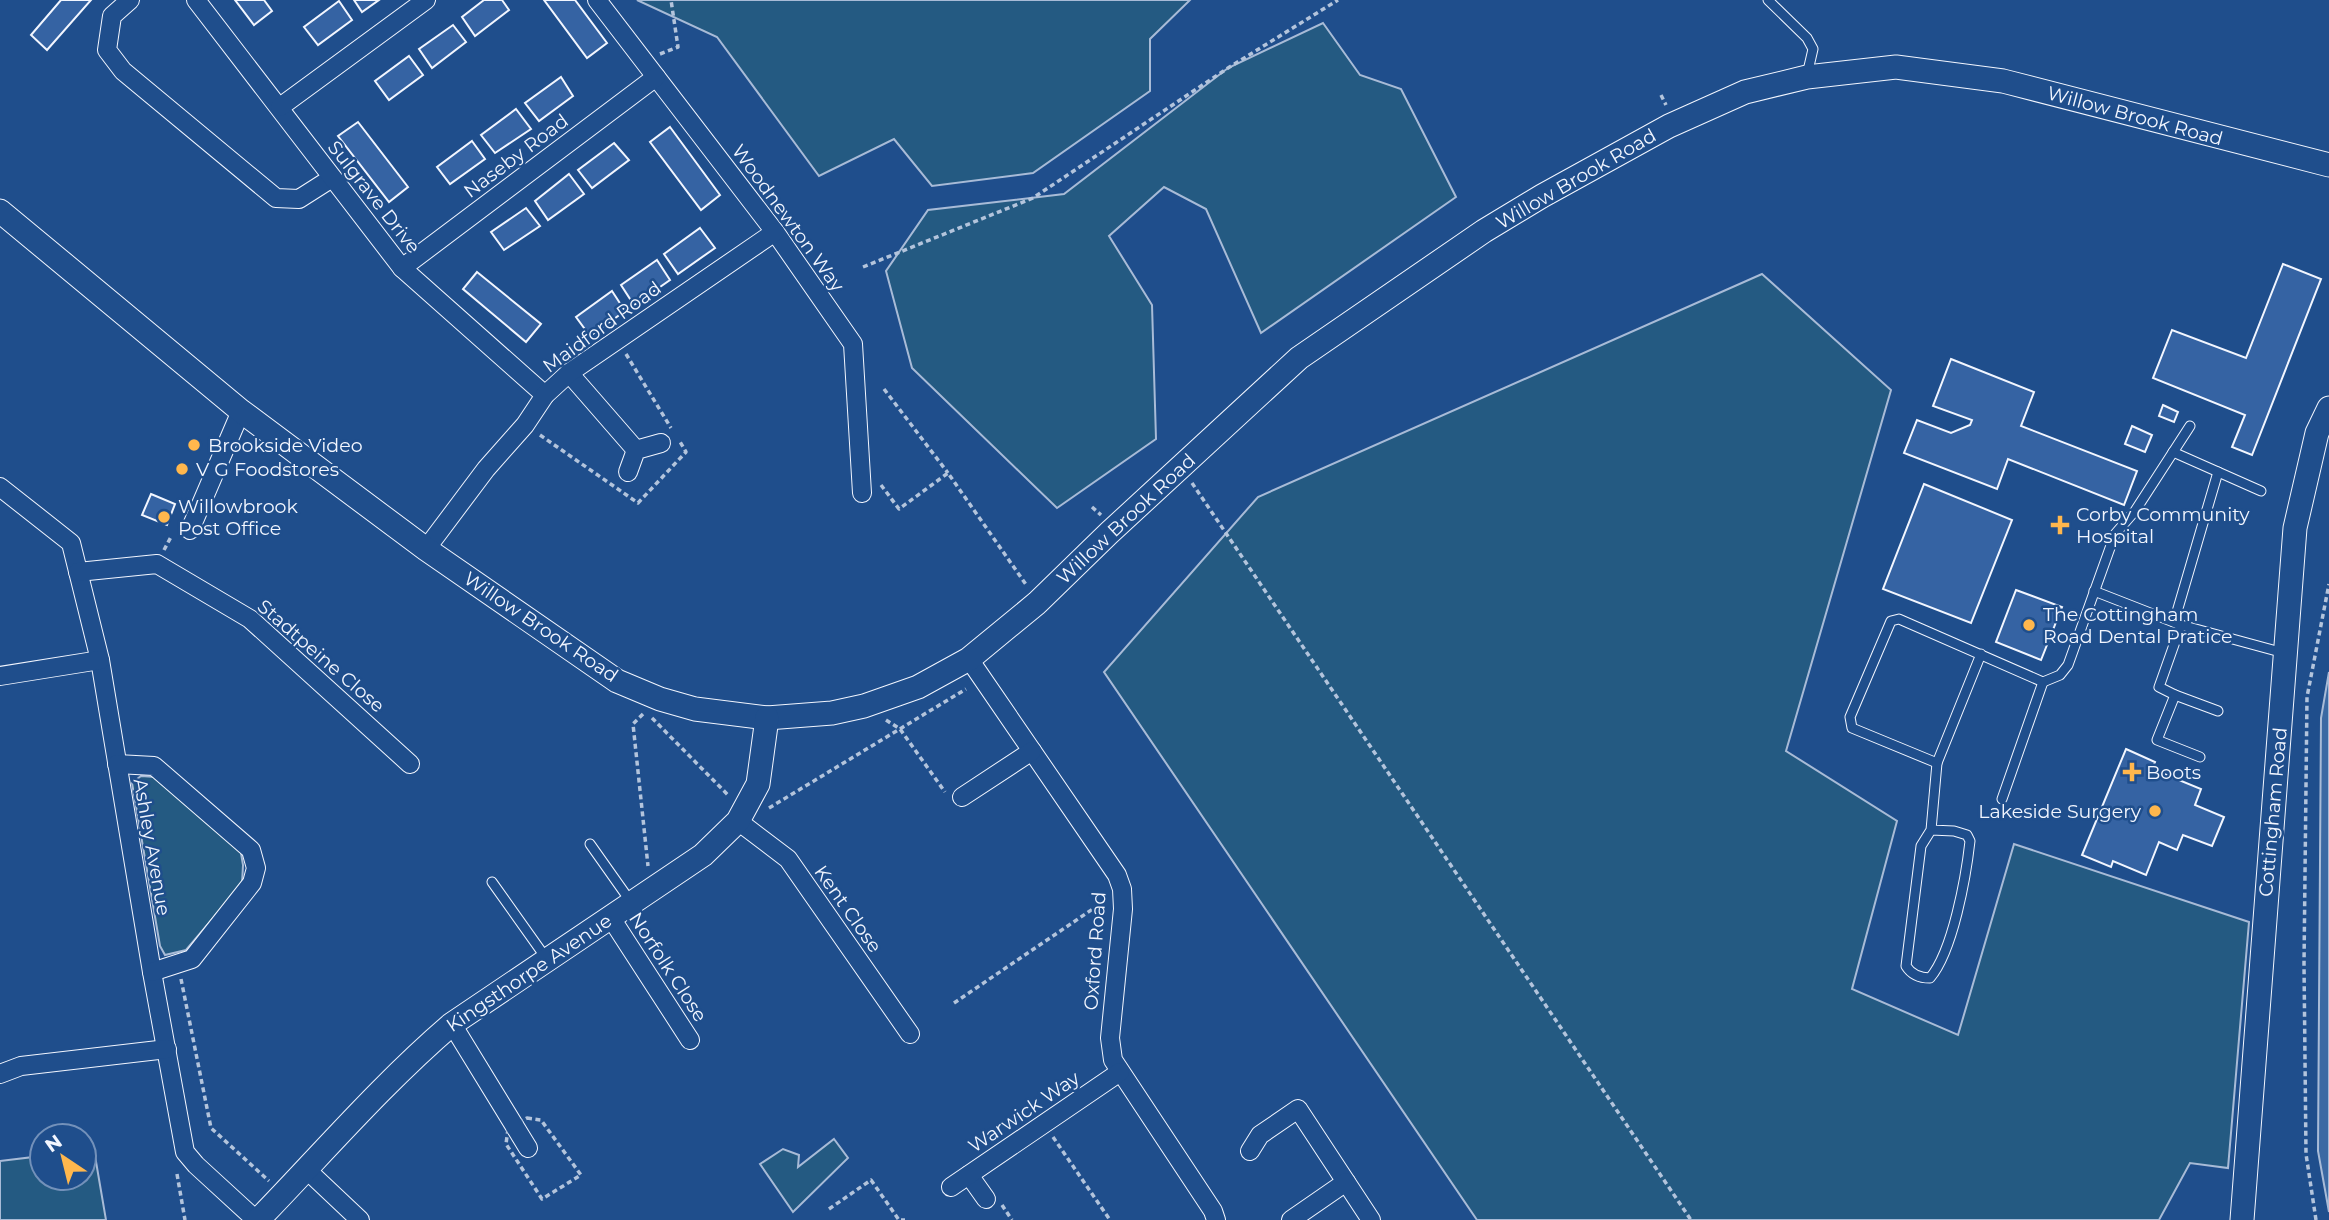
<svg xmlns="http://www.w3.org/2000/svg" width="2329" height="1220" viewBox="0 0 2329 1220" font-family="Montserrat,sans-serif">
  <rect width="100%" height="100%" fill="#1f4e8c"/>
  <g fill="#245a82" stroke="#a8bbd7" stroke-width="2">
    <path d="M637 0H1190L1150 39V91L1033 173 932 186 894 139 819 176 717 37Z"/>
    <path d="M1323 23 1360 75 1401 89 1456 197 1261 333 1206 209 1164 187 1109 236 1152 305 1156 439 1057 508 912 368 886 271 928 210 1064 194 1228 68Z"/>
    <path d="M1762 274 1891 390 1786 751 1897 821 1852 989 1958 1035 2014 844 2249 922 2228 1168 2190 1163 2159 1220H1477L1104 672 1258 497Z"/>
    <path d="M141 776 156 777 240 847 243 865 242 884 186 950 165 955 160 946 132 783Z"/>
    <path d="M834 1139 848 1158 793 1212 760 1164 783 1149 799 1155 798 1167Z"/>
    <path d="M94 1150 106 1220H0V1161L42 1156V1178H84V1151Z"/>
  </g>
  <path fill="#3b69a3" stroke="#a8bbd7" stroke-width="2" d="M2329 672V1212L2318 1151 2321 718Z"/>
  <g fill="#3563a3" stroke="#f2f6ff" stroke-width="2">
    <path d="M61 0H91L47 50 31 35Z"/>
    <path d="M235 0H264L272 11 254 25Z"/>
    <path d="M354 0H379L362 12Z"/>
    <path d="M484 0H502L509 10 475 36 462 17Z"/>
    <path d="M544 0H575L607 43 587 58Z"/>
    <path d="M339 1 352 20 318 45 304 27Z"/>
    <path d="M453 25 466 42 432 68 419 49Z"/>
    <path d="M409 56 423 75 389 100 375 81Z"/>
    <path d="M561 77 573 96 539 121 525 103Z"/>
    <path d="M516 109 531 129 495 153 481 135Z"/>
    <path d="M358 122 408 187 389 202 338 136Z"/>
    <path d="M670 127 720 195 701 210 650 142Z"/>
    <path d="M472 141 485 159 450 184 437 167Z"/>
    <path d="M614 143 629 160 592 188 578 170Z"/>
    <path d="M569 174 584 194 548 220 535 201Z"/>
    <path d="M526 208 540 226 504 250 491 232Z"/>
    <path d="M700 228 715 248 678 274 664 254Z"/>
    <path d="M657 260 670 280 634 305 621 285Z"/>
    <path d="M2283 264 2321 279 2252 455 2232 447 2245 415 2153 378 2172 330 2246 358Z"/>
    <path d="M477 272 541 324 526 342 463 289Z"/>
    <path d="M612 291 625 311 590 336 576 317Z"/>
    <path d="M1951 359 2034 392 2021 426 2137 471 2124 505 2008 459 1997 489 1904 453 1917 420 1951 433 1970 425 1972 420 1933 406Z"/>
    <path d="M2163 405 2178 412 2174 422 2159 416Z"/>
    <path d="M2132 426 2152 435 2145 452 2125 444Z"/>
    <path d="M1924 484 2012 520 1971 623 1883 589Z"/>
    <path d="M151 494 175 504 167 525 142 515Z"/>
    <path d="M2016 590 2062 607 2041 660 1996 642Z"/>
    <path d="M2126 749 2155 762 2152 769 2201 789 2195 805 2224 817 2212 846 2183 835 2177 850 2159 842 2146 875 2113 861 2111 867 2082 855Z"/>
  </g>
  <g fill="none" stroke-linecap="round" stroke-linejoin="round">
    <defs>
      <g id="service">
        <path d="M1768 0 1807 38 1813 49 1807 75"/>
        <path d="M2173 452 2261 491"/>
        <path d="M2094 591 2181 625 2284 653"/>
        <path d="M2174 622 2218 472"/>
        <path d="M2181 625 2159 687 2175 695 2157 740 2200 757"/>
        <path d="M1981 654 1937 763 1852 728 1850 717 1891 621 1899 619 2043 682 2060 675 2068 665 2115 534 2135 511 2190 426"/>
        <path d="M2175 695 2218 711"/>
        <path d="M2002 799 2043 682"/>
        <path d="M1931 830 1954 831 1967 835 1970 841C1966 877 1953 951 1930 978 1920 978 1911 974 1906 966L1921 846 1931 830 1937 763"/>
        <path d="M590 844 631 902"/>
        <path d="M492 882 546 958"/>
      </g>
      <g id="minor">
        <path d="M130 0 112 16 107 50 123 71 276 198 299 199 332 178"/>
        <path d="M196 0 402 268 545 395"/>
        <path d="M597 0 775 232 853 344 862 493"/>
        <path d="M280 107 426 0"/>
        <path d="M402 268 656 77"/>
        <path d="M569 373 636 450"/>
        <path d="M628 472 636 450 661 443"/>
        <path d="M0 487 71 543 100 660 152 972 185 1152 196 1165 256 1220"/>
        <path d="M190 530 241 411"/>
        <path d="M426 549 486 469 525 425 545 395 569 373 775 232"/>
        <path d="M78 572 157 564 250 619 410 764"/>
        <path d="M969 659 1117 875 1122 889 1123 909 1110 1038 1113 1060 1213 1211 1216 1220"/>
        <path d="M0 676 100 660"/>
        <path d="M117 764 154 766 251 850 256 868 252 883 192 959 152 972"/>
        <path d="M962 797 1032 751"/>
        <path d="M738 821 788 859 910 1034"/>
        <path d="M611 918 690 1040"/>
        <path d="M452 1024 528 1148"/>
        <path d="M0 1074 21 1066 167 1049"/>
        <path d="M1250 1151 1260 1135 1298 1109 1371 1220"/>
        <path d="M307 1170 360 1220"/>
        <path d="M969 1175 986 1199"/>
        <path d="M951 1187 1120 1072"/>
        <path d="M1291 1220 1346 1182"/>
      </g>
      <g id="tertiary">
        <path d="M0 211 241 411 426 549 617 681 660 699 695 709 767 718 832 713 864 706 918 687 969 659 1037 603 1109 533 1299 358 1484 231 1542 196 1669 126 1745 92 1807 77 1896 67 2003 81 2329 165"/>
        <path d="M258 1220C322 1154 382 1084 452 1024L703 855 738 821 758 784 767 718"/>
        <path d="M2242 1220 2295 528 2317 433 2329 408"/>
      </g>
    </defs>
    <use href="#service" stroke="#f2f6ff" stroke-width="11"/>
    <use href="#minor" stroke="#f2f6ff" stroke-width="20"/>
    <use href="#tertiary" stroke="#f2f6ff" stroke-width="25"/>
    <g stroke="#b3c4dc" stroke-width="3.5" stroke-dasharray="5 3.5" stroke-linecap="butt">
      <path d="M660 54 678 47 671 0"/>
      <path d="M1661 95 1666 105"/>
      <path d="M863 267 1033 198 1228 68 1338 0"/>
      <path d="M626 354 671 428"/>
      <path d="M884 389 948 473"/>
      <path d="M540 435 638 503 686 452 679 440"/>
      <path d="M1192 483 1691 1220"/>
      <path d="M881 485 899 509 948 473 1027 586"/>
      <path d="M1092 507 1101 515"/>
      <path d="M164 550 172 535"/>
      <path d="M643 714 633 724 648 866"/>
      <path d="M652 718 728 795"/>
      <path d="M886 720 900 729 945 792"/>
      <path d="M769 808 966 689"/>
      <path d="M181 979 211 1128 269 1181"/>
      <path d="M954 1003 1106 900"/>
      <path d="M527 1118 541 1120 581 1175 542 1199 506 1144 508 1129Z"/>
      <path d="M1053 1137 1110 1220"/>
      <path d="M177 1174 185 1220"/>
      <path d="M1002 1205 1012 1220"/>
      <path d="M829 1209 871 1180 899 1220"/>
      <path d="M901 1220H905"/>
      <path d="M2316 1220 2306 1154 2304 964 2307 697 2329 584"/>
    </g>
    <use href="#service" stroke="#1f4e8c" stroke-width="9"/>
    <use href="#minor" stroke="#1f4e8c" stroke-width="18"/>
    <use href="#tertiary" stroke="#1f4e8c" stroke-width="23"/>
  </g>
  <g fill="#ffb74d" stroke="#1f4e8c" stroke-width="2.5">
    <circle cx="194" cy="445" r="7"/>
    <circle cx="182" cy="469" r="7"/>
    <circle cx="164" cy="517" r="7"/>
    <path d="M2056.5 514.5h7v7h7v7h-7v7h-7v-7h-7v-7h7z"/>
    <circle cx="2029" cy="625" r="7"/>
    <path d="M2128.5 761.5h7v7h7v7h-7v7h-7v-7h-7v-7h7z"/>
    <circle cx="2155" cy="811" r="7"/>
  </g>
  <g text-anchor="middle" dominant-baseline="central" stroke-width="5" stroke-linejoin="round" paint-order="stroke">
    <g font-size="19" fill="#f2f6ff" stroke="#1f4e8c">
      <text transform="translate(2135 116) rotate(15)">Willow Brook Road</text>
      <text transform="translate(516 156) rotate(-37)">Naseby Road</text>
      <text transform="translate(1576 179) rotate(-30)">Willow Brook Road</text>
      <text transform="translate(374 197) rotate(52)">Sulgrave Drive</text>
      <text transform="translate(788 218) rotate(54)">Woodnewton Way</text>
      <text transform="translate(602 327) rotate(-36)">Maidford Road</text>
      <text transform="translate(1126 519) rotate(-43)">Willow Brook Road</text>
      <text transform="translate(541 627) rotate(34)">Willow Brook Road</text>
      <text transform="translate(321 656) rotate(41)">Stadtpeine Close</text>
      <text transform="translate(2273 812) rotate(-85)">Cottingham Road</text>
      <text transform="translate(152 847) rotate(80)">Ashley Avenue</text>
      <text transform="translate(848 909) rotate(55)">Kent Close</text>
      <text transform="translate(1095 951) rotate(-86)">Oxford Road</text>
      <text transform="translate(668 967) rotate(57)">Norfolk Close</text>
      <text transform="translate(529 973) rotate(-34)">Kingsthorpe Avenue</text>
      <text transform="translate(1024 1112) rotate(-34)">Warwick Way</text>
    </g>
    <g font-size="19" fill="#f2f6ff" stroke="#1f4e8c" text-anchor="start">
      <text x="208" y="445">Brookside Video</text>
      <text x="196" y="469">V G Foodstores</text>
      <text x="178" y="506">Willowbrook<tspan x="178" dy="22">Post Office</tspan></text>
      <text x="2076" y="514">Corby Community<tspan x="2076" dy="22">Hospital</tspan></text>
      <text x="2043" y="614">The Cottingham<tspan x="2043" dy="22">Road Dental Pratice</tspan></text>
      <text x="2146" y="772">Boots</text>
      <text x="2141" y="811" text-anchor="end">Lakeside Surgery</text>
    </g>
  </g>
  <g transform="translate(63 1157) rotate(325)"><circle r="33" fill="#1f4e8c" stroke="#7391ba" stroke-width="2"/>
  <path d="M0-5L12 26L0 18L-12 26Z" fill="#ffb74d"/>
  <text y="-10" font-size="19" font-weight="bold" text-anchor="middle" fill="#f2f6ff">N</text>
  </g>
</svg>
